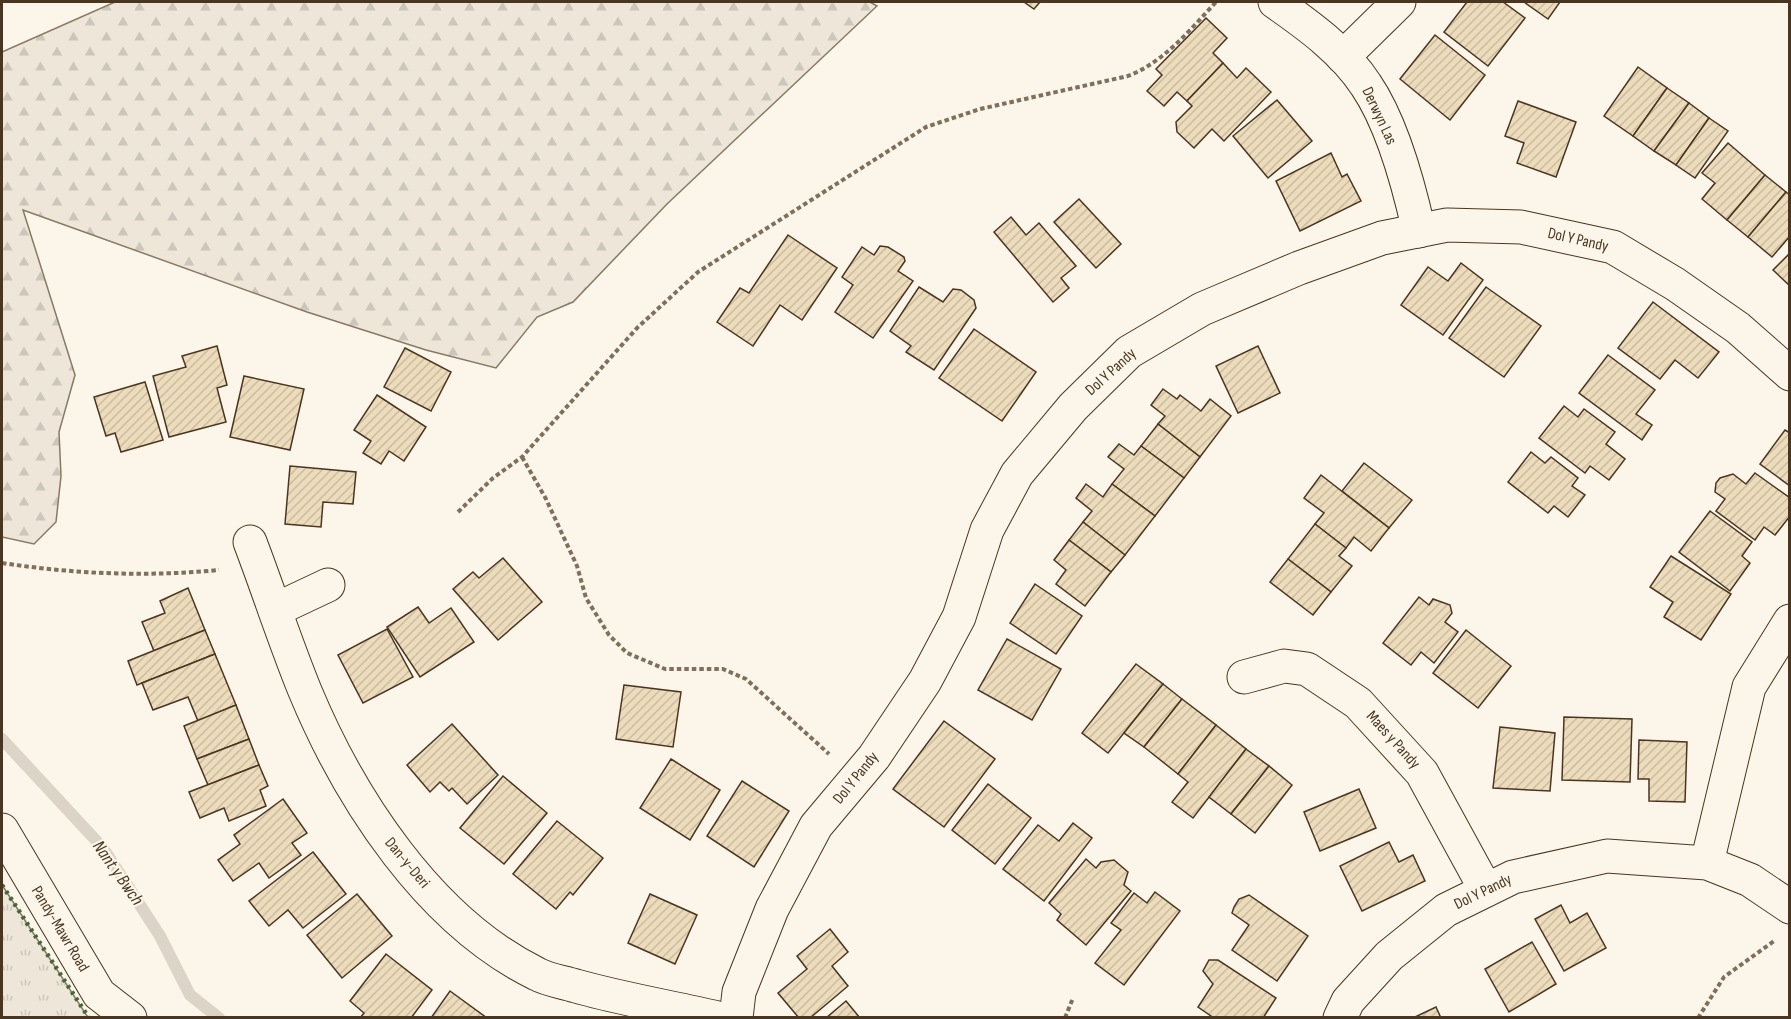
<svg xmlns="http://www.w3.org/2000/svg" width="1791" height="1019" viewBox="0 0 1791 1019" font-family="'Sofia Sans Condensed',sans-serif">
  <defs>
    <pattern id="grass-tufts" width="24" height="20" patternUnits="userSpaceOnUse" patternTransform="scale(1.5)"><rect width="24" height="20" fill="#ede6d9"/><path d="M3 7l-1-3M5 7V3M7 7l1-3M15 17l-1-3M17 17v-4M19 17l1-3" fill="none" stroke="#cdc6ba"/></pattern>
    <pattern id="forest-firs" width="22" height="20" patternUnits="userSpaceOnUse" patternTransform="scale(1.5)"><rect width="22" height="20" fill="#ede6d9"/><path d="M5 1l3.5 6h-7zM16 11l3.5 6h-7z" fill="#cdc6ba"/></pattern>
    <pattern id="building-hatch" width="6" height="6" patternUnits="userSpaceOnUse" patternTransform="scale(1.5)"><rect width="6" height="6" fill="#ecdcbc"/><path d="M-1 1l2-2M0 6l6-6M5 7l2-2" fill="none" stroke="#ccbda1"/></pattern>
  </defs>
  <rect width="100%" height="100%" fill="#fbf6e9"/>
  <path fill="url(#grass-tufts)" stroke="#887966" stroke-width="1.5" d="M2 885 87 1016 89 1017H2Z"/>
  <path fill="url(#forest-firs)" stroke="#887966" stroke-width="1.5" d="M115 2H870L877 6 667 204 573 302 537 317 496 368 426 350 307 312 23 210 75 375 59 432 61 476 56 522 34 544 2 537V52Z"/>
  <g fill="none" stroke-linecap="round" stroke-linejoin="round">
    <path stroke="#dcd4c6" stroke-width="12" d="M2 739 103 848 160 936 190 995 219 1018"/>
  </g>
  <g fill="url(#building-hatch)" stroke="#4a3520" stroke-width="1.5">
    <path d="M1024 2H1040L1034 9Z"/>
    <path d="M1467 2H1503L1525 18 1488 66 1444 32Z"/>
    <path d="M1524 2H1560L1548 19Z"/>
    <path d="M1206 18 1227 38 1213 53 1223 63 1187 101 1177 92 1164 106 1147 91 1162 75 1156 69Z"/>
    <path d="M1435 35 1485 75 1450 120 1400 79Z"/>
    <path d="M1223 63 1237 78 1246 68 1271 92 1224 141 1212 129 1194 148 1177 132 1176 122 1192 106 1187 101Z"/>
    <path d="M1638 67 1667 88 1633 136 1604 116Z"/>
    <path d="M1667 88 1689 103 1654 151 1633 136Z"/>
    <path d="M1277 100 1312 141 1268 178 1233 136Z"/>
    <path d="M1518 101 1576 122 1556 177 1517 163 1524 143 1505 136Z"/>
    <path d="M1689 103 1709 118 1676 165 1654 151Z"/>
    <path d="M1709 118 1728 131 1695 178 1676 165Z"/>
    <path d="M1728 143 1765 175 1727 220 1702 199 1715 183 1702 173Z"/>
    <path d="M1331 153 1342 177 1347 174 1361 201 1300 231 1276 181Z"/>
    <path d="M1765 175 1786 192 1748 237 1727 220Z"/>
    <path d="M1786 192 1790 195V236L1772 257 1748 237Z"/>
    <path d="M1079 199 1121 244 1096 268 1054 222Z"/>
    <path d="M1011 217 1026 235 1039 223 1076 266 1061 278 1069 288 1053 302 994 232Z"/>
    <path d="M788 235 837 268 802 320 780 305 753 346 717 322 740 288 749 293Z"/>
    <path d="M880 246 888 247 904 257 905 261 898 271 913 281 873 338 835 312 853 285 842 277 862 247 874 255Z"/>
    <path d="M1790 253V286L1773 270Z"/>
    <path d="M1461 263 1483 280 1443 335 1401 305 1428 267 1448 281Z"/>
    <path d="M919 287 943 302 953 289 961 290 974 300 976 308 934 370 906 352 911 346 890 331Z"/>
    <path d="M1486 287 1541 326 1504 377 1449 338Z"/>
    <path d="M1653 302 1719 352 1698 378 1675 360 1660 379 1618 348Z"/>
    <path d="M974 329 1036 372 1002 421 939 378Z"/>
    <path d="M217 346 227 385 217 388 226 422 169 437 153 376 186 367 182 356Z"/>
    <path d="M1258 346 1280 393 1238 413 1216 366Z"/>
    <path d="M405 348 451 372 431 411 384 387Z"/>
    <path d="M1608 355 1655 390 1636 414 1652 425 1642 440 1579 393Z"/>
    <path d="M244 376 304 389 290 450 230 437Z"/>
    <path d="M145 382 163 440 121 452 115 433 106 436 94 397Z"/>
    <path d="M1163 389 1177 399 1180 395 1201 411 1210 399 1231 416 1200 457 1158 424 1165 416 1151 405Z"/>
    <path d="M377 395 426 427 404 461 389 451 381 464 363 453 371 441 354 430Z"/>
    <path d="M1564 406 1578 417 1584 409 1615 432 1606 444 1625 459 1609 480 1590 466 1585 473 1539 438Z"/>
    <path d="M1158 424 1200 457 1184 478 1141 446Z"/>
    <path d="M1785 430 1790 433V486L1760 464Z"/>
    <path d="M1119 444 1134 455 1141 446 1184 478 1155 516 1112 484 1124 469 1108 457Z"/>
    <path d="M1531 452 1545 463 1551 457 1578 478 1572 486 1585 495 1568 517 1554 506 1548 513 1508 482Z"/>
    <path d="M1364 463 1412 500 1389 528 1342 491Z"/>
    <path d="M290 466 356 472 353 504 323 502 321 527 285 524Z"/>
    <path d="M1755 473 1790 498V516L1775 535 1764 527 1755 540 1716 511 1725 499 1715 492 1716 483 1720 478 1733 474 1746 484Z"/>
    <path d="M1321 475 1389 528 1371 551 1354 537 1346 548 1315 524 1324 513 1304 498Z"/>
    <path d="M1086 484 1103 497 1112 484 1155 516 1125 555 1083 522 1092 511 1076 498Z"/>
    <path d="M1710 511 1752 542 1742 556 1750 563 1730 591 1679 552Z"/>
    <path d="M1083 522 1125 555 1111 572 1069 540Z"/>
    <path d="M1315 524 1346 548 1339 556 1352 566 1331 592 1288 559Z"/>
    <path d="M1069 540 1111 572 1085 606 1056 584 1066 570 1054 560Z"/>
    <path d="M1671 556 1731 594 1701 640 1664 617 1673 602 1650 587Z"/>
    <path d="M503 558 542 602 498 640 453 589 473 572 479 578Z"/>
    <path d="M1288 559 1331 592 1313 615 1270 582Z"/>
    <path d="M1035 584 1082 616 1056 654 1010 623Z"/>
    <path d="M188 588 205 630 154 651 142 622 165 613 160 601Z"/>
    <path d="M1419 597 1429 605 1433 599 1450 605 1452 613 1445 622 1458 632 1434 663 1421 652 1411 665 1383 643Z"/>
    <path d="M418 607 429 623 451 608 474 642 420 677 387 627Z"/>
    <path d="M387 629 413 677 363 703 338 655Z"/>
    <path d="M205 630 215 654 137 685 128 661Z"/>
    <path d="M1466 630 1511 666 1478 708 1433 673Z"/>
    <path d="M1007 639 1061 669 1032 720 978 690Z"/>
    <path d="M215 654 236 705 198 721 188 697 153 710 142 683Z"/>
    <path d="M1136 664 1163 684 1108 753 1082 733Z"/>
    <path d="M1163 684 1182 699 1144 747 1124 733Z"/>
    <path d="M624 685 681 692 673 747 616 739Z"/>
    <path d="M1182 699 1216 725 1178 774 1144 747Z"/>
    <path d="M236 705 249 739 197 759 184 726Z"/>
    <path d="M1564 717 1632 719 1630 782 1562 780Z"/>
    <path d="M944 721 995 759 944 827 893 789Z"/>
    <path d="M452 724 498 775 467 804 452 788 449 791 440 782 430 792 407 765Z"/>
    <path d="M1216 725 1246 749 1193 818 1172 802 1188 782 1178 774Z"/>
    <path d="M1500 727 1555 733 1550 791 1493 788Z"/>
    <path d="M249 739 259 765 208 785 197 759Z"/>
    <path d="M1639 740 1687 742 1685 802 1649 801V779H1638Z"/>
    <path d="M1246 749 1269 766 1231 814 1209 797Z"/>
    <path d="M671 759 720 790 690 840 640 808Z"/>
    <path d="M259 765 268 786 260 790 266 806 229 821 224 808 200 818 189 792Z"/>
    <path d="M1269 766 1292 785 1255 833 1231 814Z"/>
    <path d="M503 776 547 813 504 864 460 828Z"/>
    <path d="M742 781 789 811 754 867 707 836Z"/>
    <path d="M988 784 1031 818 995 864 952 830Z"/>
    <path d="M1359 789 1376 828 1320 851 1304 812Z"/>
    <path d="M283 799 307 833 292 843 301 855 269 878 259 863 233 881 218 860 240 844 234 835Z"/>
    <path d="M557 821 603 858 573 895 570 892 556 909 513 874Z"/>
    <path d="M1073 823 1092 838 1044 901 1003 869 1038 825 1059 841Z"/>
    <path d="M1389 842 1399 862 1413 855 1425 881 1362 911 1340 866Z"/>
    <path d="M313 852 346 894 303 928 288 910 269 926 249 901Z"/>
    <path d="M1086 859 1096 868 1101 862 1114 860 1128 872 1124 885 1131 891 1086 945 1057 920 1061 914 1049 903Z"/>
    <path d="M1155 892 1180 911 1124 985 1095 963 1121 930 1111 923 1134 893 1147 903Z"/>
    <path d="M357 894 392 936 342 978 307 935Z"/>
    <path d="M650 894 697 915 675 964 628 943Z"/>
    <path d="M1249 895 1308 936 1277 981 1232 950 1249 925 1232 913 1234 907 1239 899Z"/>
    <path d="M1561 905 1570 923 1587 913 1606 948 1564 971 1535 919Z"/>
    <path d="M830 929 848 952 832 966 848 986 810 1018H799L778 993 807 969 797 956Z"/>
    <path d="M1532 942 1556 984 1509 1012 1485 969Z"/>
    <path d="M386 954 432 990 411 1018H360L364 1013 350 1001Z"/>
    <path d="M1209 960H1218L1276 998 1263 1018H1214L1198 1007 1213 984 1203 971Z"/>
    <path d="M450 991 487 1018H431Z"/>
    <path d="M846 1001 860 1018H826Z"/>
    <path d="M1436 1007 1441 1018H1413Z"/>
  </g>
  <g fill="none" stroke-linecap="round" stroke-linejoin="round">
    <defs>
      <g id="street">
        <path d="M1275 2C1308 25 1344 51 1366 85 1392 123 1409 186 1419 231"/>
        <path d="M1343 57 1399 2"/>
        <path d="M250 542C269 592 285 642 305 691 350 799 429 921 537 974 548 980 563 982 576 986 622 999 670 1007 718 1018"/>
        <path d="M275 610 328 585"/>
        <path d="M1244 677 1284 666 1307 669 1358 703 1422 773 1486 890"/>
        <path d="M2 830 99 994 130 1018"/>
        <path d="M1707 863 1749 687 1790 621"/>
        <path d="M736 1018 739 992 772 909 816 826 874 757 925 681 959 617 987 530 1017 474 1073 407 1129 352 1202 309 1299 268 1382 238 1447 225 1521 227 1613 247 1675 284 1738 328 1790 374"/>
        <path d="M1340 1018 1348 1001 1389 956 1446 910 1513 877 1607 856 1707 863 1750 880 1790 907"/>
      </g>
    </defs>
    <use href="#street" stroke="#4a3520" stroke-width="35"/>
    <g stroke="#7f6f5c" stroke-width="4" stroke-dasharray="4.5 3" stroke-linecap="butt">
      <path d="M522 457 546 499 577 566 586 598 609 635 627 653 665 669H723L746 679 829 754"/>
      <path d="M458 512 493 478 522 457 637 328 698 272 926 127 980 109 1128 76C1164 62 1190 30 1216 2"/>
      <path d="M2 563C75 574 146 577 219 570"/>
      <path d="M1065 1018 1073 998"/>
      <path d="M1698 1018 1724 977 1774 941"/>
    </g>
    <use href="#street" stroke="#fbf6e9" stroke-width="33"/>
    <path stroke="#436837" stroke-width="4.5" stroke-dasharray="3 4.5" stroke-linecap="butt" d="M2 885 89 1018"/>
  </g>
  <g text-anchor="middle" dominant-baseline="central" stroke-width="4.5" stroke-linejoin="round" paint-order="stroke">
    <g font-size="16" fill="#4a3520" stroke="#fbf6e9">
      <text transform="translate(1379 116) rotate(65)">Derwyn Las</text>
      <text transform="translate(1578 240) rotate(13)">Dol Y Pandy</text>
      <text transform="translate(1111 372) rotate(-42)">Dol Y Pandy</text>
      <text transform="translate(1393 740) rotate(48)">Maes y Pandy</text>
      <text transform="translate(856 778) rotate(-51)">Dol Y Pandy</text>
      <text transform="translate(407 863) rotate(50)">Dan-y-Deri</text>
      <text transform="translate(1483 892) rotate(-26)">Dol Y Pandy</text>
      <text transform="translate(60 929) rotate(59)">Pandy-Mawr Road</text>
    </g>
    <g font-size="18" font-style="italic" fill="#4a3520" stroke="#fbf6e9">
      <text transform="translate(118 873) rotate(55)">Nant y Bwch</text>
    </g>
  </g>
  <rect width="1791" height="1019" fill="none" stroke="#4a3520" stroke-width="6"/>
</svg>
